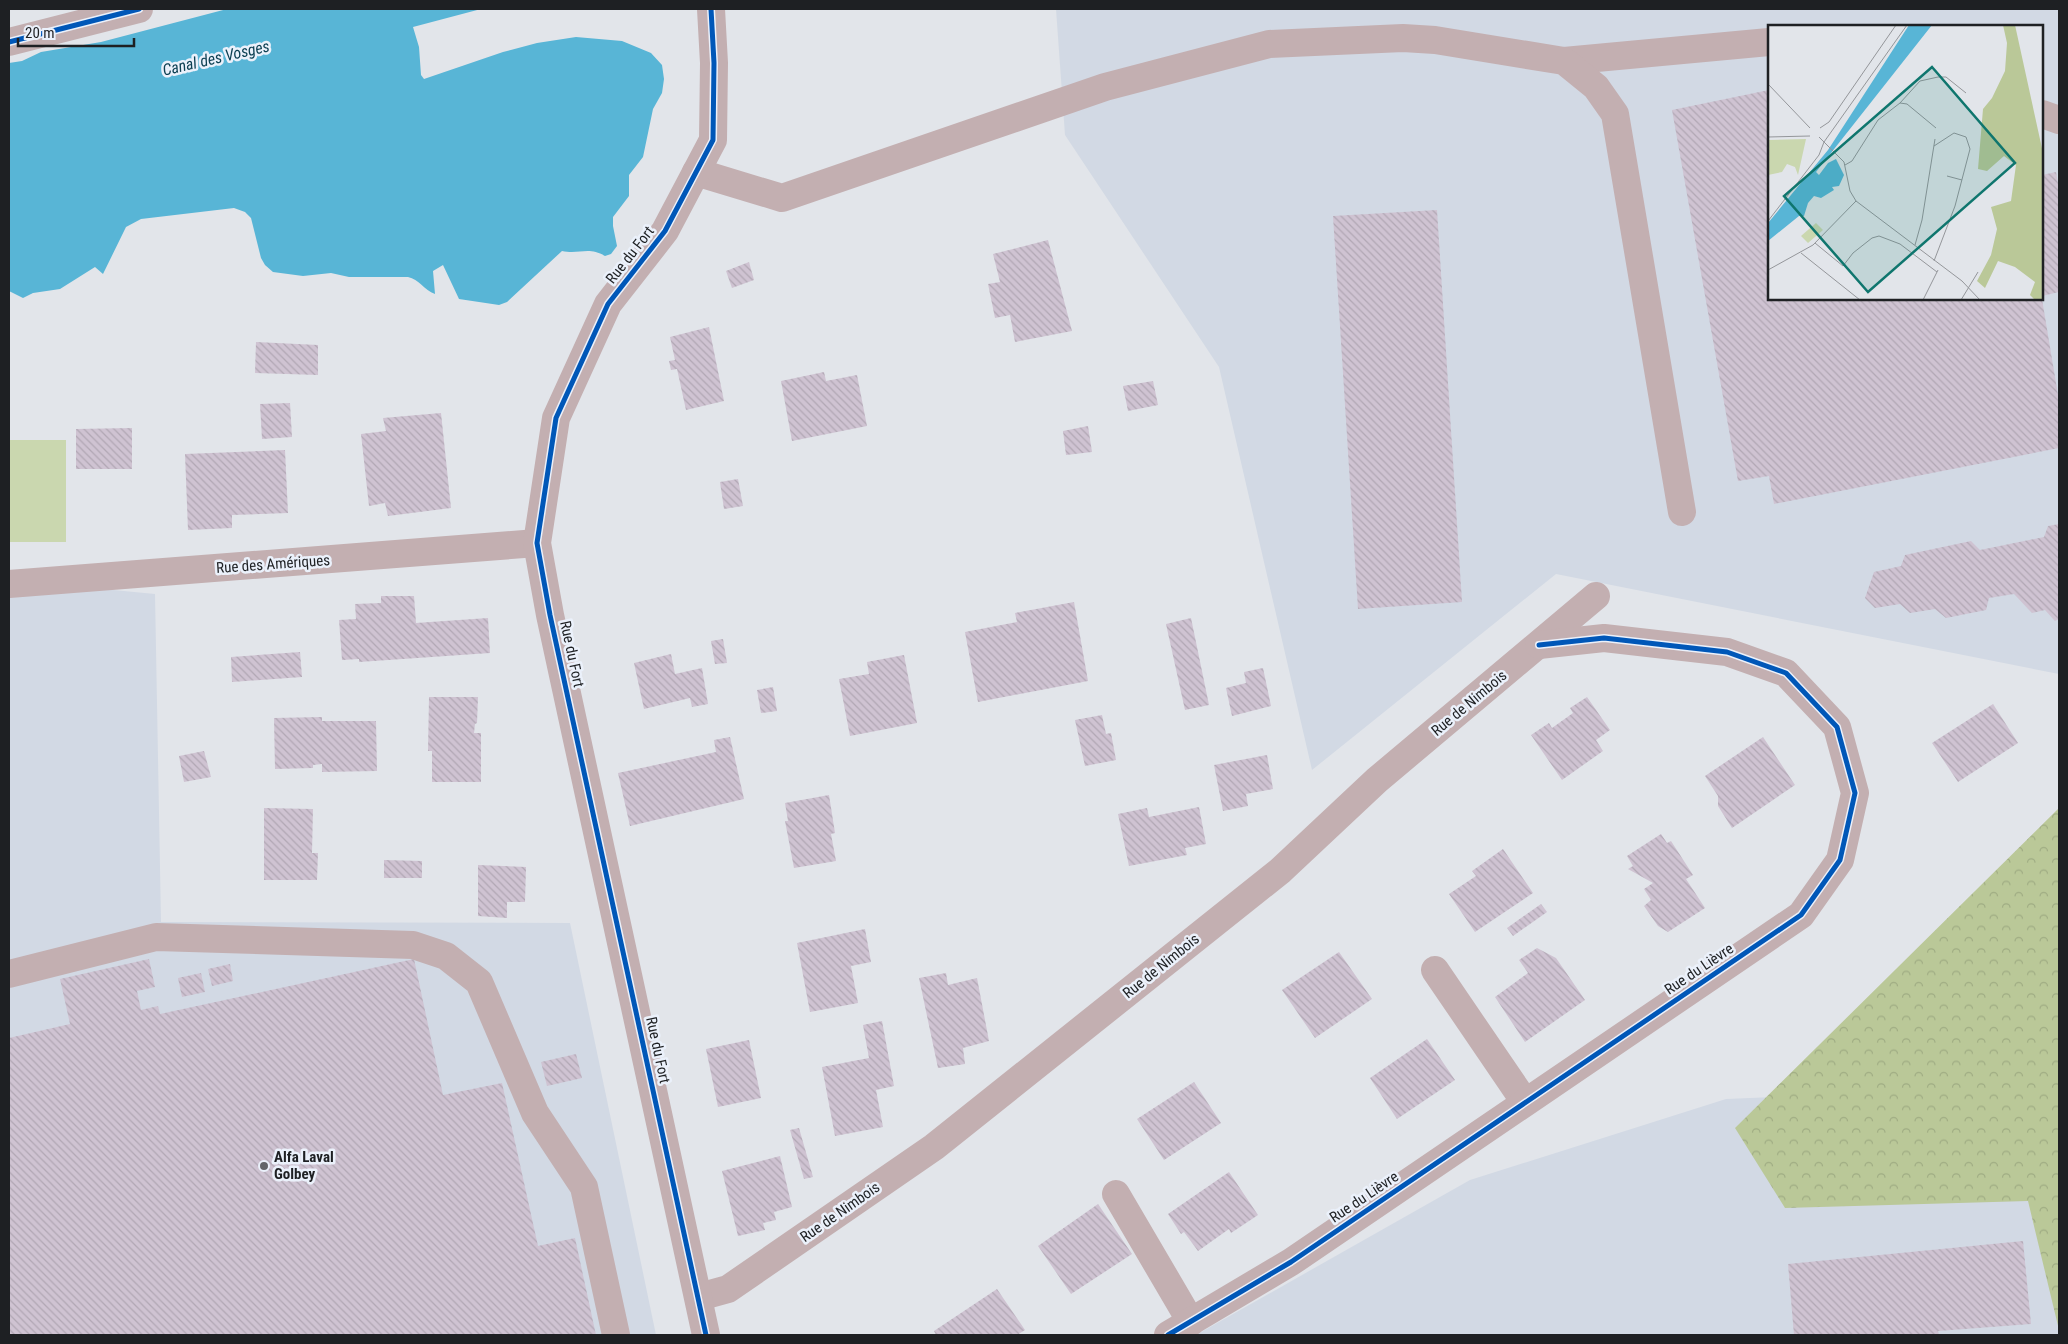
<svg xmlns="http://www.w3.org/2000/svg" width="2068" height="1344" viewBox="0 0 2068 1344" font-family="'Roboto Condensed',sans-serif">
  <defs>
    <pattern id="forest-crowns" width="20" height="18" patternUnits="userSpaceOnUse" patternTransform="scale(1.25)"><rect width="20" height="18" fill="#bac898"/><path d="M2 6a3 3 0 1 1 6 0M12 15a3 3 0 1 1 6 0" fill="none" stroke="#9fac83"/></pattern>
    <pattern id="building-back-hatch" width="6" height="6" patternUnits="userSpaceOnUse" patternTransform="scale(1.25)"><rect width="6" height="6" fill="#cfc3d2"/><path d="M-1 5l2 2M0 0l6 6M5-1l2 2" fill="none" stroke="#b1a7b4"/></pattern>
  </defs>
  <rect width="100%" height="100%" fill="#e2e5ea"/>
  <g fill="#d2d9e4" fill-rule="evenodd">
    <path d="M1056 9H2059V674L1556 574 1312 770 1219 367 1065 135ZM1769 26H2042V299H1769Z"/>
    <path d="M9 580 155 594 161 922 570 923 656 1335H9Z"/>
    <path d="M2027 1087 2059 1136V1335H1196L1470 1180 1726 1099Z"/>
  </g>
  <path fill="url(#forest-crowns)" d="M2059 808V1330L2028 1201 1785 1208 1735 1128Z"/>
  <rect fill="#cad7af" x="9" y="440" width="57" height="102"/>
  <path fill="#58b5d6" d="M227 9H481L413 27 419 47 421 75 424 79 503 52 537 43 576 37 622 41 651 53 662 65 664 79 662 93 653 109 643 157 629 175V196L613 217V226L617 246 611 254 605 256C588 246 579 255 562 251L507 302 499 305 459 299 443 265 433 271 435 294C424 290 419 279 408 277H349L331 273 303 276 273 272 265 265 261 258 251 218 245 212 234 208 141 219 126 227 103 274 95 267 60 289 33 293 23 298 9 291V63L22 61 41 52 101 42Z"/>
  <g fill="url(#building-back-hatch)">
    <path d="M1769 90V299H2042L2059 401V448L1774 504 1769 476 1738 481 1672 110Z"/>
    <path d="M2056 172 2059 189V292L2042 296V175Z"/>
    <path d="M1437 210 1462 602 1358 609 1333 216Z"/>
    <path d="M1048 240 1072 331 1015 342 1010 315 995 318 988 284 1000 282 993 254Z"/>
    <path d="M749 262 754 280 732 288 726 271Z"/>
    <path d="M709 327 724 401 686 410 677 369 671 370 669 361 675 360 670 337Z"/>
    <path d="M256 342 318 345V375L255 373Z"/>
    <path d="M824 372 826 381 857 375 867 426 792 441 781 381Z"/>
    <path d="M1153 381 1158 405 1128 411 1123 386Z"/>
    <path d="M290 403 292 437 262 439 260 404Z"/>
    <path d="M441 413 451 508 388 516 385 503 369 506 361 434 386 431 383 418Z"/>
    <path d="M1088 426 1092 452 1066 455 1063 431Z"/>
    <path d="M132 428V469H76V429Z"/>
    <path d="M285 450 288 513 232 515V528L188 530 185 454Z"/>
    <path d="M738 479 743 506 724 509 720 482Z"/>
    <path d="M2059 524V619L2055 621 2045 610 2032 613 2014 594 1989 598 1986 610 1946 618 1935 609 1910 613 1900 604 1875 608 1865 598 1874 572 1901 566 1905 555 1971 541 1980 550 2044 537 2048 526Z"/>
    <path d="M381 596H414L416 623 488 618 490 653 359 662V659L342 660 339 620 356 619 355 604 381 603Z"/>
    <path d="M1074 602 1088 681 978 702 965 632 1017 622 1015 613Z"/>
    <path d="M1191 618 1209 705 1185 710 1166 624Z"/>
    <path d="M723 639 727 663 715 664 711 641Z"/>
    <path d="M300 652 302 677 232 682 231 657Z"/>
    <path d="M671 654 675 674 702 668 708 704 692 707 690 698 644 709 634 663Z"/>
    <path d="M904 655 917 723 850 736 839 679 869 674 867 662Z"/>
    <path d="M1263 668 1271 706 1232 716 1226 688 1246 683 1244 672Z"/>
    <path d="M773 687 777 711 761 713 757 690Z"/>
    <path d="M429 697H478L477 723 475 724 474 733H481V782H432V751H428Z"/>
    <path d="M1587 697 1610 730 1596 740 1603 751 1562 780 1531 735 1549 723 1552 728 1573 713 1570 708Z"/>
    <path d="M1993 704 2018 743 1958 782 1932 743Z"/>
    <path d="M1102 715 1106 734 1111 733 1116 760 1085 766 1075 720Z"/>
    <path d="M322 717V721H376L377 771 322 772V764L313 765V768L275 769 274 718Z"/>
    <path d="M730 737 744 799 630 826 618 773 716 752 714 740Z"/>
    <path d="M1763 737 1795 785 1732 828 1718 806V796L1705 776Z"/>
    <path d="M204 751 211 777 184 782 179 756Z"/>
    <path d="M1267 755 1273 789 1246 794 1248 806 1223 811 1214 765Z"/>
    <path d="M829 795 835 833 831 834 836 861 794 868 785 821H788L785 803Z"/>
    <path d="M1199 807 1206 844 1185 848 1187 855 1129 866 1118 814 1147 808 1149 817Z"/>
    <path d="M264 808 313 809 312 853H318L317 880H264Z"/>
    <path d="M1661 834 1667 843 1671 841 1693 875 1686 879 1705 908 1668 932 1658 926 1644 906 1651 900 1644 889 1653 883 1628 869 1633 866 1627 856Z"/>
    <path d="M1503 849 1533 893 1475 932 1449 894 1476 876 1472 871Z"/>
    <path d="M384 860 422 861V878H384Z"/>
    <path d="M478 865 526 867 525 902H507V918L478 916Z"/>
    <path d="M1541 904 1547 912 1513 936 1507 928Z"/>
    <path d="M865 929 871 962 851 966 858 1003 810 1012 797 943Z"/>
    <path d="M1537 948 1556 958 1585 1000 1525 1042 1495 997 1528 973 1519 960Z"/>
    <path d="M1339 952 1372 999 1315 1038 1282 990Z"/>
    <path d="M149 959 155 987 137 991 141 1010 158 1006 160 1014 414 959 443 1095 502 1083 538 1246 575 1238 596 1335H9V1038L70 1024 60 979Z"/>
    <path d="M230 964 233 981 212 986 208 969Z"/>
    <path d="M201 973 205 992 182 997 178 978Z"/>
    <path d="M946 973 948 985 977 978 989 1041 963 1048 965 1064 938 1068 919 978Z"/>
    <path d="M882 1021 894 1086 876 1090 883 1127 835 1136 822 1067 869 1058 863 1025Z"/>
    <path d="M1427 1039 1455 1080 1397 1119 1370 1078Z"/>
    <path d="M749 1040 761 1098 718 1107 706 1049Z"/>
    <path d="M576 1054 582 1078 547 1086 541 1062Z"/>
    <path d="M1194 1082 1221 1123 1164 1160 1137 1119Z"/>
    <path d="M799 1128 813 1177 804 1179 790 1130Z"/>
    <path d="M780 1156 792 1207 774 1212 776 1220 763 1223 765 1230 738 1236 722 1171Z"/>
    <path d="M1229 1172 1258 1215 1231 1233 1229 1229 1198 1251 1184 1232 1181 1234 1168 1214Z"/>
    <path d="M1098 1204 1132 1254 1071 1294 1038 1246Z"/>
    <path d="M2023 1241 2031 1324 1938 1331 1939 1335H1794L1788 1264Z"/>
    <path d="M997 1289 1025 1330 1017 1335H936L934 1331Z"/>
  </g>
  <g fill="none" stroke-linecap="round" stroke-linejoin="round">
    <g stroke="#c3afb1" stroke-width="28">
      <path d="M9 42 139 9"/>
      <path d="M1564 61 1769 42"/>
      <path d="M2042 114 2059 120"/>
      <path d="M696 172 782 198 1105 87 1269 44 1403 38 1435 40 1564 61 1596 87 1615 114 1682 512"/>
      <path d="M9 584 537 543"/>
      <path d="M1435 970 1525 1102"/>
      <path d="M9 974 156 937 413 945 446 956 479 982 535 1113 584 1187 616 1335"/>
      <path d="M1116 1194 1191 1322"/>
      <path d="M699 1297 728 1289 934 1147 1280 871 1377 780 1596 596"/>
      <path d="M706 1335 550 615 537 543 556 418 608 304 665 231 713 140 714 63 711 9"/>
      <path d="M1168 1335 1291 1262 1801 915 1840 860 1855 793 1837 727 1786 673 1727 652 1604 638 1539 645"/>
    </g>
    <defs>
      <g id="cycleway">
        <path d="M9 42 139 9"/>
        <path d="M706 1335 550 615 537 543 556 418 608 304 665 231 713 140 714 63 711 9"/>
        <path d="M1168 1335 1291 1262 1801 915 1840 860 1855 793 1837 727 1786 673 1727 652 1604 638 1539 645"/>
      </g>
    </defs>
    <use href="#cycleway" stroke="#ebf1fb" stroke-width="8"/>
    <use href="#cycleway" stroke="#0057b8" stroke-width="5"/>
  </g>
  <circle fill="#636569" stroke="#ebf1fb" stroke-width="2" cx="264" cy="1166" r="5"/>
  <g text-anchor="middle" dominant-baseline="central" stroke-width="5" stroke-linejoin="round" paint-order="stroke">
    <g font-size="15" fill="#1e2023" stroke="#ebf1fb">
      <text transform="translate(630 255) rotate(-52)">Rue du Fort</text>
      <text transform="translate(273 564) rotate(-4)">Rue des Amériques</text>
      <text transform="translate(572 654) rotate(78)">Rue du Fort</text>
      <text transform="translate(1469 703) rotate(-40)">Rue de Nimbois</text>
      <text transform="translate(1161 966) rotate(-39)">Rue de Nimbois</text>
      <text transform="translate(1699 969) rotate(-34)">Rue du Lièvre</text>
      <text transform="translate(658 1050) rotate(78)">Rue du Fort</text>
      <text transform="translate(1364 1197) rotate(-34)">Rue du Lièvre</text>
      <text transform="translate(840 1212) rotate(-35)">Rue de Nimbois</text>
    </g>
    <g font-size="15" font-weight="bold" fill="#1e2023" stroke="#ebf1fb" text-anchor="start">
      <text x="274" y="1157">Alfa Laval<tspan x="274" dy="17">Golbey</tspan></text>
    </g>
    <g font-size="16" font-style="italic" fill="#0d4053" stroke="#ebf1fb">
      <text transform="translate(216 58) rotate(-13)">Canal des Vosges</text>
    </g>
  </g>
  <g transform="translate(1768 25)">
    <rect width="275" height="275" fill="#e2e5ea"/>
    <path d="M38 114 30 150 27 142 19 139 14 147 0 150V115Z" fill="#cad7af"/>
    <path d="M235 0H247L275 128V275H267L262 270 267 257 247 242 230 236 217 263 209 256 223 230 229 204 223 182 243 176 248 140 236 131 219 146 210 144 215 84 224 73 237 46 239 18Z" fill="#bac898"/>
    <path d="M48 198 55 205 40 218 33 211Z" fill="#cad7af"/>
    <path d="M141 0H164L48 147 51 150 60 138 68 134 76 150 71 161 64 162 66 165 53 173 46 171 40 178 36 191H31L0 216V198L60 125Z" fill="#58b5d6"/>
    <path fill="none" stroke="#94969a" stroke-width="1" d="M0 59 42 103M132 78 152 56 170 52H178L198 68M52 103 61 97 128 0M0 112 42 111M51 112 76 137 82 166 88 176 194 256 212 275M166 121 186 108 198 112 202 124 187 181 166 236M77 140 84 136 110 95 132 78 139 79 168 103M179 151 194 155M0 196 51 130 56 117 139 0M47 218 75 241 85 228 104 213 111 211 132 219 169 247M147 220 154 195 167 114M33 228 92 275M0 245 45 220 88 176M155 275 170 245M193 275 210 247"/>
    <path fill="#0f766e" fill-opacity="0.15" stroke="#0f766e" stroke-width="2.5" d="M164 42 247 138 100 267 16 171Z"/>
    <rect width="275" height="275" fill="none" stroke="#1e2023" stroke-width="2.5"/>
  </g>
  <rect width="2068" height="1344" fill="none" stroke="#1e2023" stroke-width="20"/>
  <path d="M18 38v8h116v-8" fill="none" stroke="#1e2023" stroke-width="2.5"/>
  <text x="25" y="38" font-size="15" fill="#1e2023" stroke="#ebf1fb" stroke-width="4" paint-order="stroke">20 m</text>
</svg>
